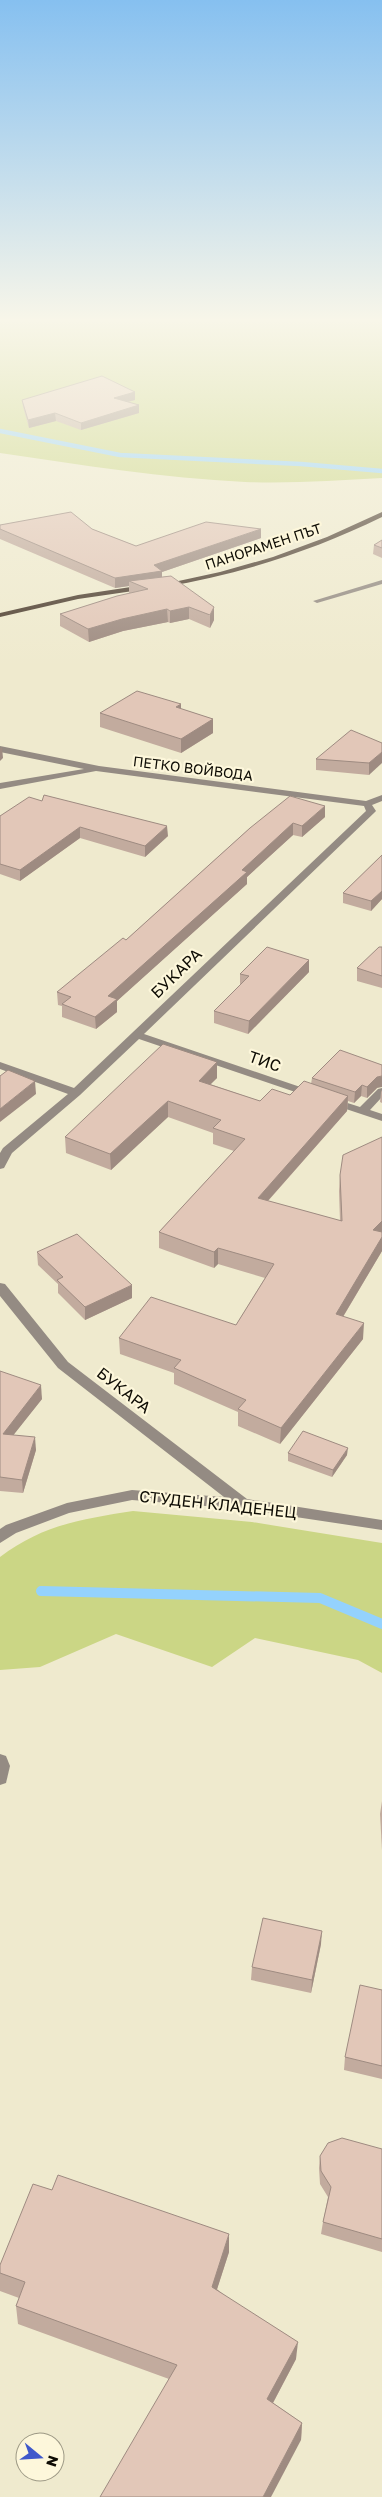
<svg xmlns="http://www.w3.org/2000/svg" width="382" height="2497" viewBox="0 0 382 2497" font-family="'Golos Text',sans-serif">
  <rect width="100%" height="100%" fill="#efeace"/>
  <g fill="#cbd685">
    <path d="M0 317H382V478C337 480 291 484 245 482 163 478 82 465 0 453Z"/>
    <path d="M133 1511 252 1522 382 1543V1673L358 1660 255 1638 212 1667 116 1634 40 1667 0 1670V1557C42 1525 82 1519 133 1511Z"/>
  </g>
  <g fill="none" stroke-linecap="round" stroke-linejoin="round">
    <path stroke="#94d2fd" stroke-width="4.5" d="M0 431 120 455 301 464 382 471"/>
    <path stroke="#94d2fd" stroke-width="10" d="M41 1591 320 1598 382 1624"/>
    <g fill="#948b83" fill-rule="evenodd">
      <path d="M382 580V584L317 603 313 601Z"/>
      <path d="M0 746 99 766 366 801 382 795V801L372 805 376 811 374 813 144 1034 315 1092 317 1094 315 1096H307L139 1039 80 1095 12 1153 4 1168 0 1169V1153L3 1148 68 1094 0 1069V1062L74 1088 366 811 364 806 96 771 0 789V783L84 769 0 752Z"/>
      <path d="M382 1088V1097L370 1110 382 1114V1121L328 1103 326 1101 332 1098 360 1107 378 1089Z"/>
      <path d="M0 1283 5 1284 68 1362 247 1499 382 1520V1530L243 1509 132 1500 69 1513 16 1533 0 1543V1529L6 1525 67 1503 132 1490 224 1497 58 1368 0 1296Z"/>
      <path d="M0 1754 6 1756 10 1766 6 1783 0 1785Z"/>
    </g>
    <g fill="#4f4032" fill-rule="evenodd">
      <path d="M382 512V517C312 551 241 574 164 587L160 585 220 572 273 557 327 537Z"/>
      <path d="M144 585 148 587 147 589 78 599 0 617V613L78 595Z"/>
    </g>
  </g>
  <g fill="#c2ab9e">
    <path d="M135 392V400L128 402 139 405V413L81 430 56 421 29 428 23 407 22 400Z"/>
    <path d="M0 525 92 529 136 546 261 529V538L162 572V577L171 576 214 620 210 628 189 619 170 623 168 622 123 631 89 642 60 626V614L129 593V586L115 588 0 539Z"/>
    <path d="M382 540V558L373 554 374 545Z"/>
    <path d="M181 709 213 719V733L181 753 100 727V713Z"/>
    <path d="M382 743 369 775 316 770V759Z"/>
    <path d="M42 801 168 836 145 857 80 838 20 881 0 874V816Z"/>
    <path d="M325 817 302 837 293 835 247 877V884L117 1001V1012L96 1029 62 1017V1006L58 1005 57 992 126 940 250 828Z"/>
    <path d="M382 855V899L371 911 343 903V893Z"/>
    <path d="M382 947V988L357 981V968Z"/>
    <path d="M309 960V972L248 1034 214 1023V1011L240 985V974Z"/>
    <path d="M340 1050 377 1088 367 1098 361 1096 354 1103 348 1101 347 1111 268 1201 340 1221 339 1191 340 1175 382 1137V1251L343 1317 363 1339 280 1444 238 1426V1412L174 1384V1373L120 1354 119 1338 236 1325 265 1278 218 1264 214 1268 159 1248V1232L234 1151 213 1144V1133L168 1117 111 1170 66 1153 65 1137 217 1062V1078L210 1084 260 1101 290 1095 311 1084 312 1078Z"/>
    <path d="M382 1090V1103L380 1102 381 1092Z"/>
    <path d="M37 1252 132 1298 85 1320 58 1293V1284L38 1265Z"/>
    <path d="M0 1371 42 1399 13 1435 36 1450 23 1493 0 1491Z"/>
    <path d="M288 1453 347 1455 332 1477 288 1461Z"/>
    <path d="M382 1801V1850L380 1814Z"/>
    <path d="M321 1944 311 1993 251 1980 252 1967Z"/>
    <path d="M382 1990V2079L344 2070 345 2057Z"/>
    <path d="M382 2149V2252L321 2234 323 2222 328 2197 320 2184 319 2168 320 2156Z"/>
    <path d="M229 2252 217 2289 296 2359 273 2403 302 2423 301 2440 169 2379 18 2324 16 2306 19 2298 0 2291V2265Z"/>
  </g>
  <g fill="#9e8b81">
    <path d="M135 392V400L114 405V398Z"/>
    <path d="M139 405V413L81 430V423Z"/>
    <path d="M55 413 56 421 29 428 28 420Z"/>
    <path d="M261 529V538L162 572V581H129V586L115 588V578Z"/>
    <path d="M189 607V619L170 623V611Z"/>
    <path d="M214 607V620L210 628V615Z"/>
    <path d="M167 609 168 622 123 631 89 642 88 629 122 619Z"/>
    <path d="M181 704V718L176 707Z"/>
    <path d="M213 719V733L181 753V739Z"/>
    <path d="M2 747 3 758 0 761V749Z"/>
    <path d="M382 752V763L369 775V763Z"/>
    <path d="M325 806V817L302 837V826Z"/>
    <path d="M293 823V835L247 877V884L117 1001V1012L96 1029 95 1017 108 996 242 870Z"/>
    <path d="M167 826 168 836 145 857V846Z"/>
    <path d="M80 827V838L20 881V870Z"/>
    <path d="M382 891V899L371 911V901Z"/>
    <path d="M309 960V972L248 1034 249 1021Z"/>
    <path d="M217 1062V1078L199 1096V1081Z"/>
    <path d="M382 1076V1087L377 1088 367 1098V1087L377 1077Z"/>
    <path d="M35 1081 36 1094 0 1122V1109Z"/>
    <path d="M362 1085 361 1096 354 1103 355 1092Z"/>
    <path d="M348 1096 347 1111 257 1213 258 1198Z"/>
    <path d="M168 1101V1117L111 1170 110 1154Z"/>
    <path d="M382 1221V1236L373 1230Z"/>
    <path d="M382 1237V1251L335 1330 336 1314Z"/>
    <path d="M218 1248V1264L214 1268V1252Z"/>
    <path d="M132 1285V1298L85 1320V1307Z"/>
    <path d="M364 1323 363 1339 280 1444 281 1428Z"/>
    <path d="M41 1385 42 1399 4 1447 3 1434Z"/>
    <path d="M35 1437 36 1450 23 1493 22 1480Z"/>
    <path d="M348 1448 347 1455 332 1477 333 1470Z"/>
    <path d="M322 1931 321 1944 311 1993 312 1980Z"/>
    <path d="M229 2234V2252L212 2305V2287Z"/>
    <path d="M298 2342 296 2359 266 2416 267 2399Z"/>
    <path d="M302 2423 301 2440 271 2497H263Z"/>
  </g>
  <g fill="#e2c7b8" stroke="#9e8b81">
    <path d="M102 376 135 392 114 398 139 405 81 423 55 413 28 420 22 400Z"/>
    <path d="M71 512 92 529 136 546 206 522 261 529 154 565 162 571 115 578 0 529V525Z"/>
    <path d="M382 540V548L374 545Z"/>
    <path d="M171 576 214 607 210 615 189 607 170 611 167 609 122 619 88 629 60 614 117 596 148 589 129 581Z"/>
    <path d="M137 691 181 704 176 707 213 719 181 739 100 713Z"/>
    <path d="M351 730 382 743V752L369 763 316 759Z"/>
    <path d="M44 795 167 826 145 846 80 827 20 870 0 864V816L29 797 42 801Z"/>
    <path d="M290 796 325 806 302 826 293 823 242 870 247 872 108 996 117 999 95 1017 62 1004 71 997 57 992 123 938 126 940 250 828Z"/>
    <path d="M382 855V891L371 901 343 893Z"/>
    <path d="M267 947 309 960 249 1021 214 1011 249 976 240 974Z"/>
    <path d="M379 947H382V976L357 968Z"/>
    <path d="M163 1044 217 1062 199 1081 260 1101 272 1089 290 1095 304 1081 348 1096 258 1198 342 1221 340 1175 343 1155 382 1137V1221L373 1230 382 1232V1237L336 1314 364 1323 281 1428 238 1409 246 1400 174 1368 181 1360 119 1338 151 1297 236 1325 274 1264 218 1248 214 1252 159 1232 245 1139 213 1128 221 1120 168 1101 110 1154 65 1137Z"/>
    <path d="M340 1050 382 1065V1076L377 1077 367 1087 362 1085 355 1092 312 1078Z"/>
    <path d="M8 1070 35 1081 0 1109V1076Z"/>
    <path d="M77 1234 132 1285 85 1307 57 1280 63 1277 37 1252Z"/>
    <path d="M0 1371 41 1385 3 1434 35 1437 22 1480 0 1477Z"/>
    <path d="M303 1431 348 1448 333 1470 288 1453Z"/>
    <path d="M263 1918 322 1931 312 1980 252 1967Z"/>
    <path d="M360 1985 382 1990V2066L345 2057Z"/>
    <path d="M342 2138 382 2149V2239L323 2222 331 2187 321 2171 320 2156 328 2143Z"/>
    <path d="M58 2175 229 2234 212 2287 298 2342 267 2399 302 2423 263 2497H100L177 2365 16 2306 25 2282 0 2273V2265L33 2184 52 2190Z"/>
  </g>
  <linearGradient id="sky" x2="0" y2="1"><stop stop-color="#86c0f0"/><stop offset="0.48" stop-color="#f8f6e9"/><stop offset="1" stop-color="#f8f6e9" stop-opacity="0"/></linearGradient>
  <rect width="382" height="667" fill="url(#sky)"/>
  <g text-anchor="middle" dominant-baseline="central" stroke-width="4.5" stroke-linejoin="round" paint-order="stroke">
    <g font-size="14" fill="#0e0c04" stroke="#fdf7db">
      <text transform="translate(263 546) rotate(-18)">ПАНОРАМЕН ПЪТ</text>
      <text transform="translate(193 768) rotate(7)">ПЕТКО ВОЙВОДА</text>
    </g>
    <g font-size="16" fill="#0e0c04" stroke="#fdf7db">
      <text transform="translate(176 973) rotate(-44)">БУКАРА</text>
      <text transform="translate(265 1061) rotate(19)">ТИС</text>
      <text transform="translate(124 1390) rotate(38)">БУКАРА</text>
      <text transform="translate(218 1504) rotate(6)">СТУДЕН КЛАДЕНЕЦ</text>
    </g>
  </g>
  <g transform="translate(40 2457) rotate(108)"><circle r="24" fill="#fdf7db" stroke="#9d9985"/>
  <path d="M0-4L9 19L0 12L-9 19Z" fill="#3f58cb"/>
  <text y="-8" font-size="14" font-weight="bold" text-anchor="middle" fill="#0e0c04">N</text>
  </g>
</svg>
